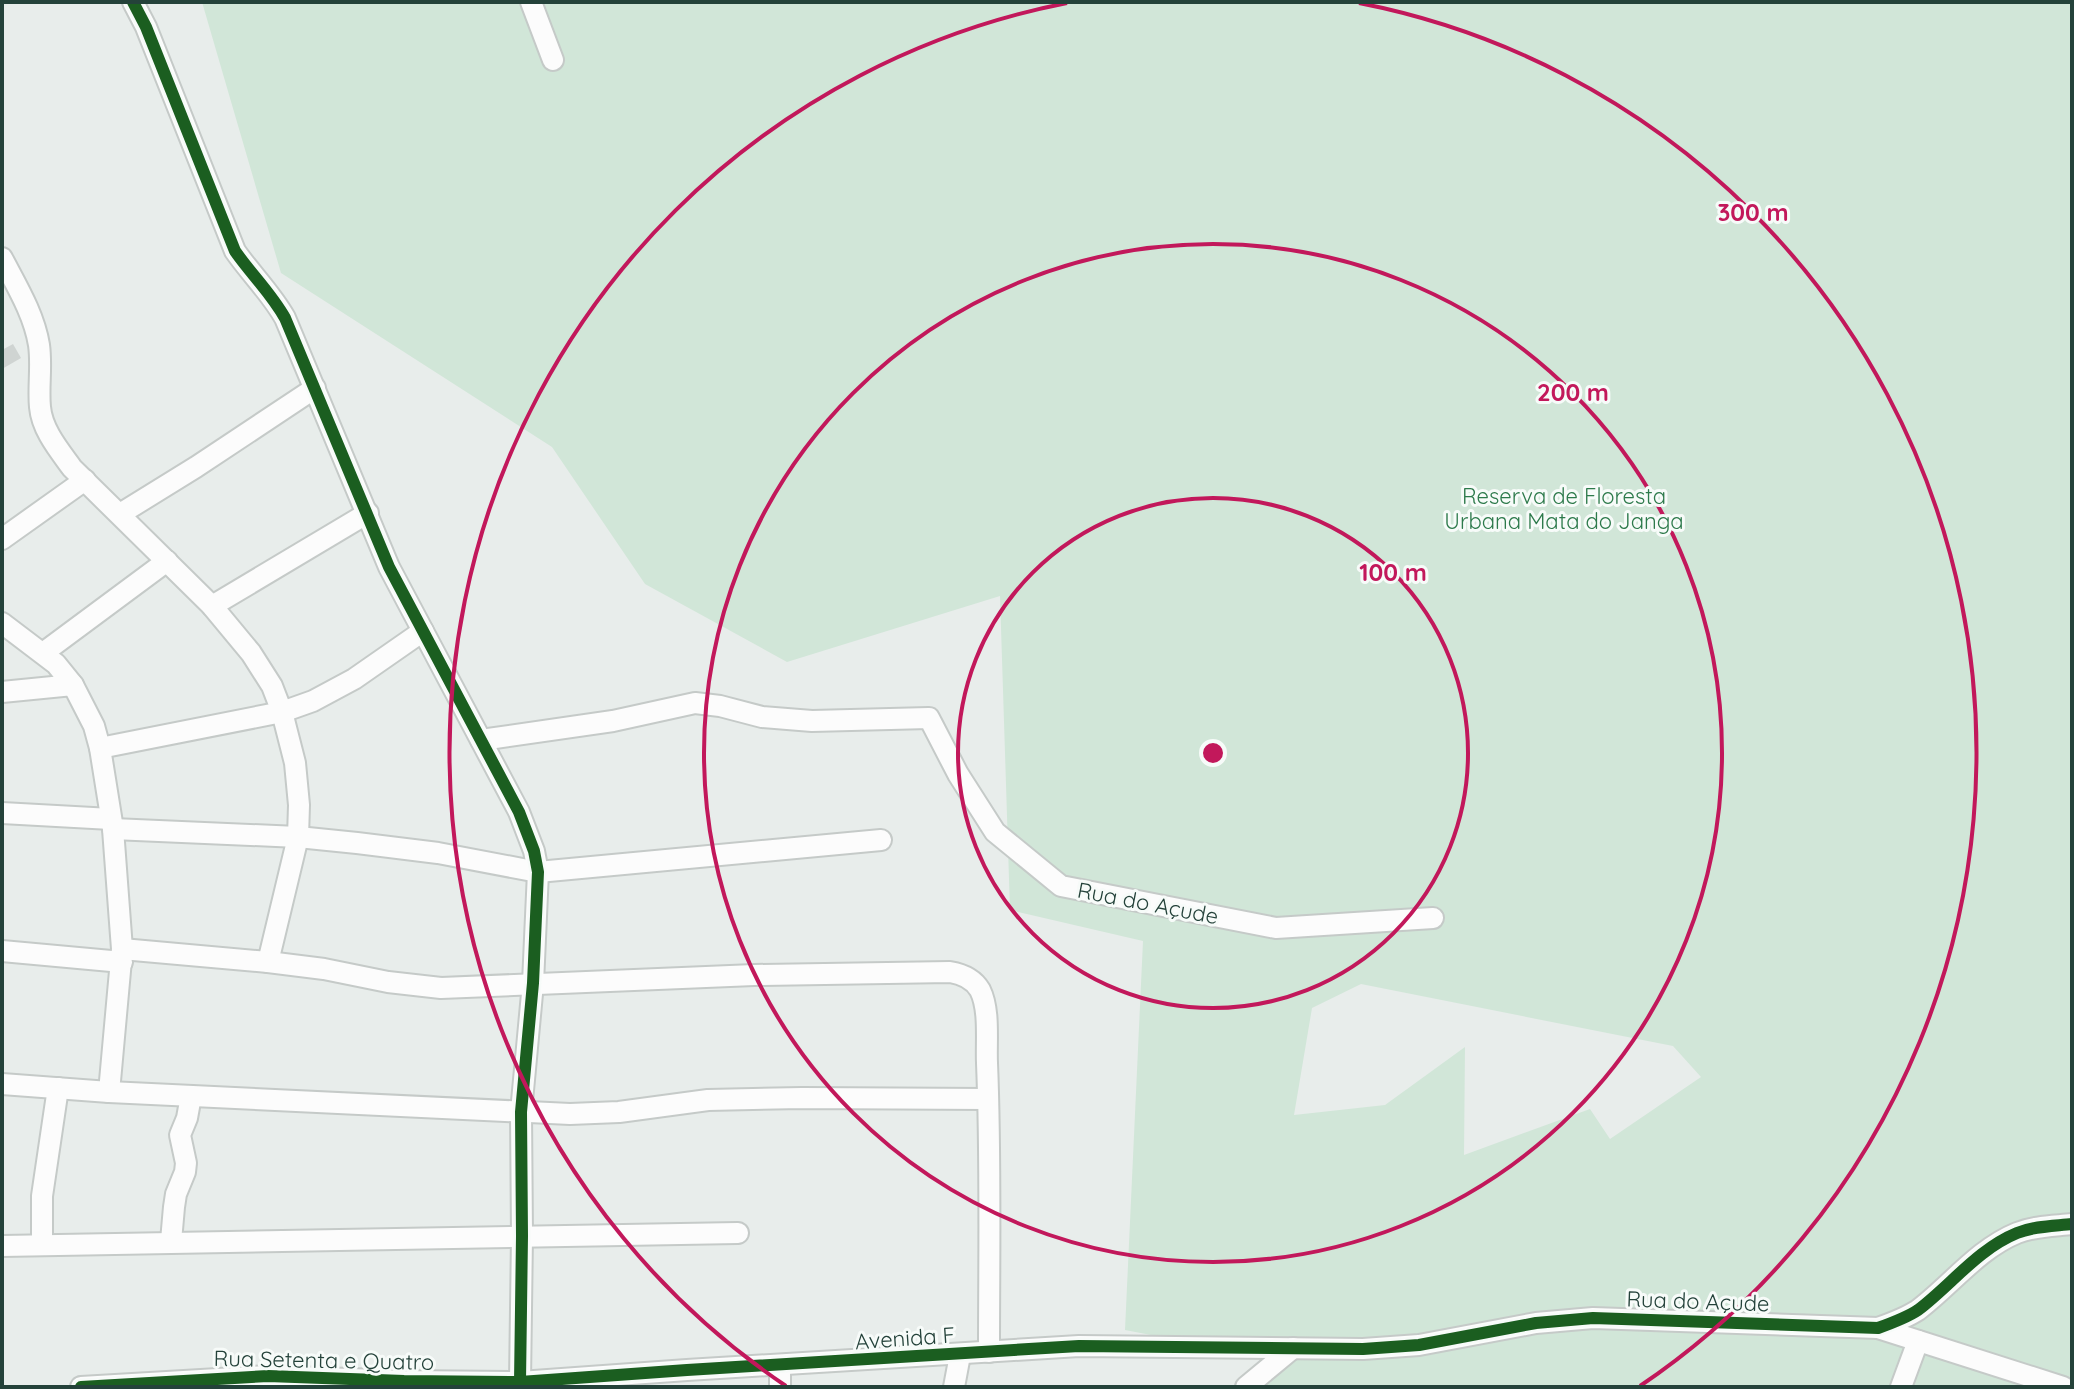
<svg xmlns="http://www.w3.org/2000/svg" width="2074" height="1389" viewBox="0 0 2074 1389" font-family="Quicksand,sans-serif">
  <rect width="100%" height="100%" fill="#e8edeb"/>
  <path fill="#d1e6d8" fill-rule="evenodd" d="M202 2H2072V1387H1242L1281 1360 1125 1330 1143 941 1010 910 1000 596 787 662 645 584 552 447 281 273ZM1361 984 1673 1046 1701 1077 1610 1139 1590 1109 1464 1155 1465 1047 1385 1105 1294 1115 1312 1008Z"/>
  <path fill="#cfd4d2" d="M13 344 21 358 2 369V350Z"/>
  <g fill="none" stroke-linecap="round" stroke-linejoin="round">
    <defs>
      <g id="street">
        <path d="M133 2 146 27 235 251C251 274 271 293 285 318L389 567 519 812 534 851 538 872 533 983 521 1112 522 1236 520 1382"/>
        <path d="M531 2 553 60"/>
        <path d="M2 258C16 285 34 314 39 345 42 366 38 387 40 407 42 430 59 450 72 468L212 606 251 653 272 686 282 712 295 763 299 805 298 837 268 962"/>
        <path d="M120 514 196 467 315 388"/>
        <path d="M2 539 85 480"/>
        <path d="M212 606 368 513"/>
        <path d="M2 623 56 664 73 685 94 726 100 748 113 829 122 949 109 1092"/>
        <path d="M43 653 167 561"/>
        <path d="M2 692 73 685"/>
        <path d="M481 740 613 721 695 703 720 706 762 717 812 721 929 718 958 774 995 832 1061 886 1276 928 1433 918"/>
        <path d="M100 748 282 712 313 701 354 679 423 631"/>
        <path d="M2 813 111 819"/>
        <path d="M113 829 298 837 357 843 438 853 538 872 881 840"/>
        <path d="M122 949 268 962 324 969 388 982 441 988 754 975 950 972C962 974 973 978 980 990 990 1010 986 1041 987 1063 991 1159 989 1256 989 1352"/>
        <path d="M2 951 122 962"/>
        <path d="M2 1084 109 1092 570 1114 619 1112 708 1100 802 1098 988 1099"/>
        <path d="M171 1241 174 1207 176 1194 185 1172 186 1163 180 1135 187 1118 191 1096"/>
        <path d="M42 1244V1196L58 1088"/>
        <path d="M2 1246 738 1233"/>
        <path d="M1878 1328 2063 1387"/>
        <path d="M780 1366V1387"/>
        <path d="M81 1387 268 1376 404 1381 520 1382 687 1370 1079 1346 1363 1349 1419 1345 1536 1323 1593 1318 1878 1328C1892 1323 1906 1318 1918 1310 1951 1285 1978 1249 2017 1233 2034 1226 2054 1226 2072 1224"/>
        <path d="M954 1387 960 1355"/>
        <path d="M1246 1387 1293 1348"/>
        <path d="M1901 1387 1918 1341"/>
      </g>
    </defs>
    <use href="#street" stroke="#c5cac8" stroke-width="24"/>
    <use href="#street" stroke="#fcfcfc" stroke-width="20"/>
    <defs>
      <g id="cycleway">
        <path d="M133 2 146 27 235 251C251 274 271 293 285 318L389 567 519 812 534 851 538 872 533 983 521 1112 522 1236 520 1382"/>
        <path d="M81 1387 268 1376 404 1381 520 1382 687 1370 1079 1346 1363 1349 1419 1345 1536 1323 1593 1318 1878 1328C1892 1323 1906 1318 1918 1310 1951 1285 1978 1249 2017 1233 2034 1226 2054 1226 2072 1224"/>
      </g>
    </defs>
    <use href="#cycleway" stroke="#f7fbf9" stroke-width="17"/>
    <use href="#cycleway" stroke="#1b5e20" stroke-width="12"/>
  </g>
  <g fill="none" stroke="#c2185b" stroke-width="4">
    <circle cx="1213" cy="753" r="255"/>
    <circle cx="1213" cy="753" r="509"/>
    <path d="M786 1386A764 764 0 0 1 1067 3M1359 3A764 764 0 0 1 1640 1386"/>
  </g>
  <g text-anchor="middle" dominant-baseline="central" stroke-width="6" stroke-linejoin="round" paint-order="stroke">
    <g font-size="22" fill="#2d7a4b" stroke="#f7fbf9">
      <text x="1564" y="496">Reserva de Floresta<tspan x="1564" dy="25">Urbana Mata do Janga</tspan></text>
    </g>
    <g font-size="22" fill="#24423a" stroke="#f7fbf9">
      <text transform="translate(1148 903) rotate(11)">Rua do Açude</text>
      <text transform="translate(1698 1301) rotate(2)">Rua do Açude</text>
      <text transform="translate(905 1338) rotate(-4)">Avenida F</text>
      <text transform="translate(324 1360) rotate(1)">Rua Setenta e Quatro</text>
    </g>
  </g>
  <circle cx="1213" cy="753" r="12" fill="#c2185b" stroke="#f7fbf9" stroke-width="4"/>
  <g font-size="24" text-anchor="middle" font-weight="bold" fill="#c2185b" stroke="#f7fbf9" stroke-width="6" stroke-linejoin="round" paint-order="stroke">
    <text x="1753" y="221">300 m</text>
    <text x="1573" y="401">200 m</text>
    <text x="1393" y="581">100 m</text>
  </g>
  <rect width="2074" height="1389" fill="none" stroke="#24423a" stroke-width="8"/>
</svg>
